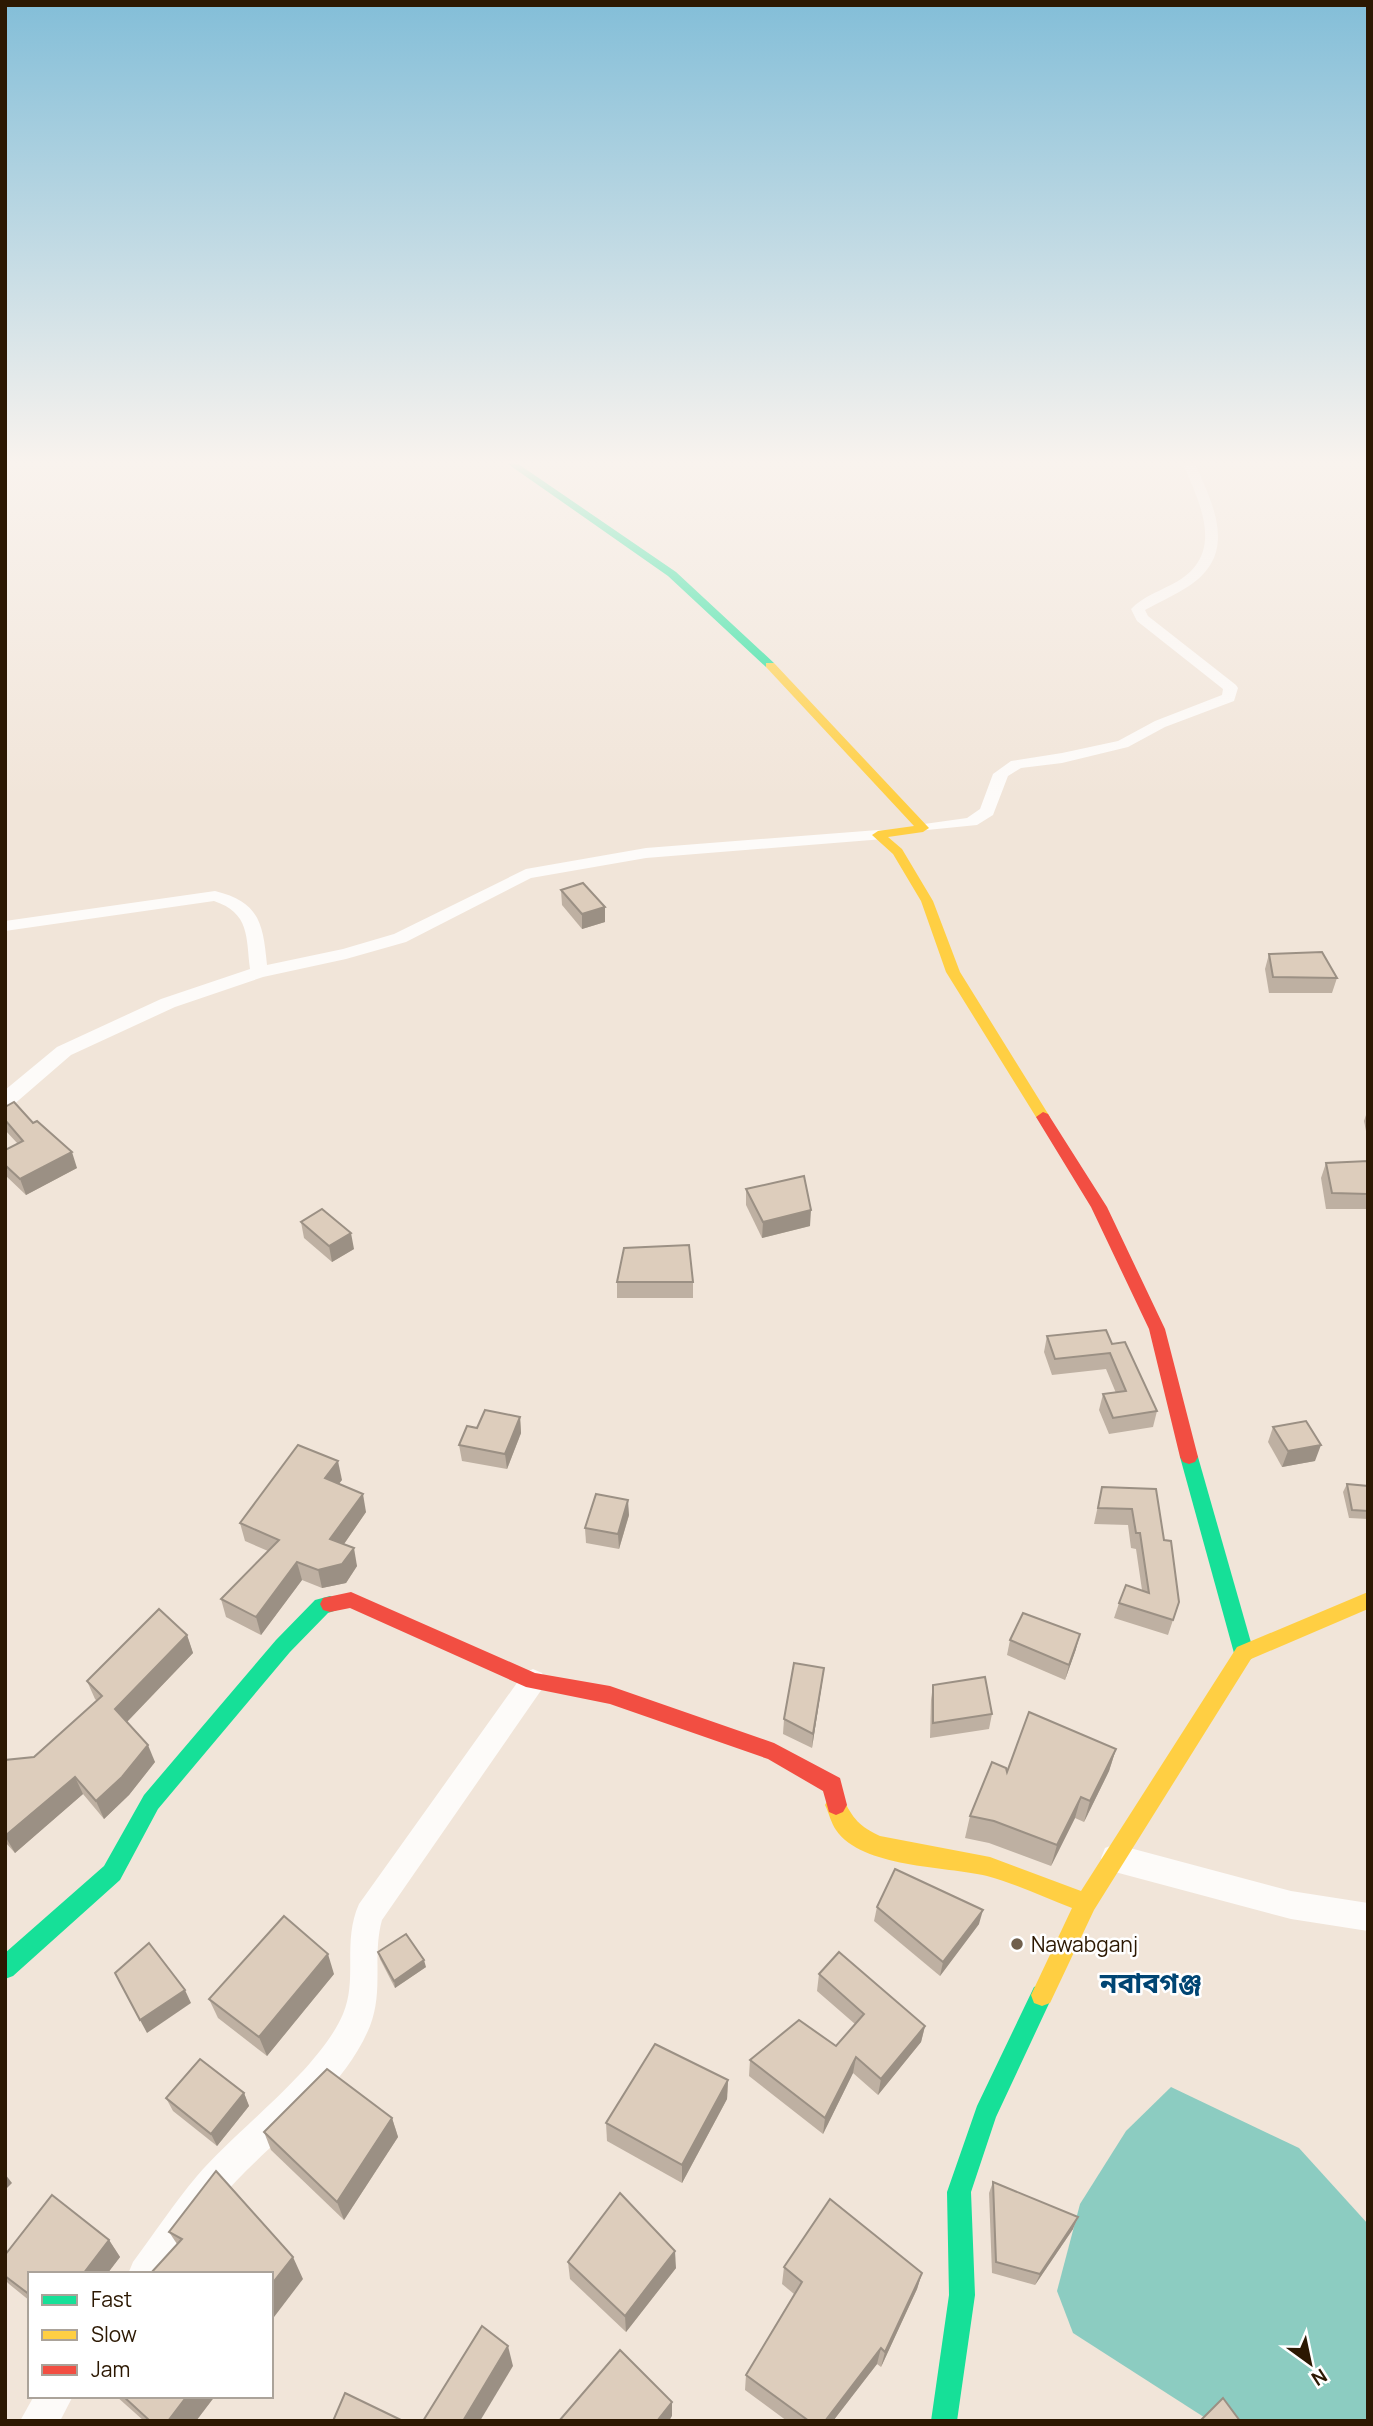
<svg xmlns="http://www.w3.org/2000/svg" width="1373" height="2426" viewBox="0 0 1373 2426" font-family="Manrope,'Noto Sans Bengali',sans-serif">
  <rect width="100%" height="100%" fill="#f1e5d9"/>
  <path fill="#8cccc1" d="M1171 2087 1299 2148 1368 2224V2421H1210L1073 2333 1057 2291 1080 2204 1126 2131Z"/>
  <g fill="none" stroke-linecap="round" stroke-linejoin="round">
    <g fill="#fdfbf9" fill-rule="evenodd">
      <path d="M1181 459H1193C1212 503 1240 552 1189 586 1175 595 1159 602 1145 610L1148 616 1236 685 1238 688 1234 701 1165 727 1128 747 1062 763 1021 768 1008 776 993 815 977 825 917 831 915 828 917 825 967 818 980 809 993 774 1011 761 1062 753 1118 741 1155 721 1222 695 1223 689 1137 621 1131 609C1143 596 1163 590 1178 581 1227 551 1198 500 1181 459Z"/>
      <path d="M878 830 884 831 886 835 884 839 646 858 531 878 406 942 346 959 263 977 175 1007 71 1055 12 1106 5 1107V1090L57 1047 161 999 250 969C246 937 250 913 214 901L5 931V921L215 891C260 902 263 924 267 965L343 949 394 934 526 869 646 848Z"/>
      <path d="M533 1669 542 1673 546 1681 542 1689 382 1920C372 1956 384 1990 370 2026 342 2095 266 2144 219 2200 200 2223 183 2249 166 2274H128L133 2262C154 2234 174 2203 197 2176 238 2128 319 2070 343 2014 358 1979 342 1942 359 1904L524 1673Z"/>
      <path d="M1115 1844 1291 1891 1368 1903V1931L1291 1919 1115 1872 1105 1868 1101 1858 1105 1848Z"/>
      <path d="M34 2396H73L60 2421H20Z"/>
    </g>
    <g fill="#16e098" fill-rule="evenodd">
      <path d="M501 459H511L676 572 774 663V667H766L668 576Z"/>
      <path d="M1189 1450 1195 1452 1198 1457 1254 1653 1251 1659 1244 1662 1237 1659 1234 1653 1180 1457 1183 1452Z"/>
      <path d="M330 1596 337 1598 340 1604 337 1610 328 1613 290 1652 158 1809 120 1880 13 1976 5 1979V1953L104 1866 144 1795 276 1640 315 1600Z"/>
      <path d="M1042 1984 1050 1987 1053 1995 996 2117 971 2192 975 2295 957 2421H931L949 2295 947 2192 977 2106 1034 1987Z"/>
    </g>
    <g fill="#ffcf43" fill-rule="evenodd">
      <path d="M766 663H774L929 828 923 832 888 837 902 849 933 901 960 972 1050 1117 1048 1120 1043 1122 1036 1117 946 972 921 901 893 854 872 835 878 831 914 826 766 667Z"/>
      <path d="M1368 1592V1609L1251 1659 1094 1910 1050 2003 1042 2006 1034 2003 1031 1995 1072 1908C1044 1897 1016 1884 987 1876 945 1866 862 1868 836 1830 831 1823 829 1813 825 1805L829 1798 836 1795 843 1798C852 1818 860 1827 880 1836L990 1857 1081 1891 1237 1647Z"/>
    </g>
    <g fill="#f24e42" fill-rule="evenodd">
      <path d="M1043 1112 1048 1114 1107 1207 1165 1329 1198 1457 1195 1462 1189 1464 1183 1462 1180 1457 1149 1329 1091 1207 1036 1117Z"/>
      <path d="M351 1592 535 1673 610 1686 774 1743 840 1778 847 1805 843 1812 836 1815 829 1812 823 1791 768 1759 610 1704 526 1687 350 1608 330 1612 323 1610 320 1604 323 1598Z"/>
    </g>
  </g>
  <g fill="#beb0a2">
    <path d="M561 890 605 907V922L582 929 562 905Z"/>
    <path d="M1269 954 1337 978 1332 993H1269L1265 969Z"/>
    <path d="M5 1107 33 1123 77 1168 26 1195 5 1175V1150L18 1144 5 1130Z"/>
    <path d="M1368 1109V1141L1364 1121Z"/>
    <path d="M1368 1161V1209H1326L1321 1178 1326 1163Z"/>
    <path d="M746 1189 810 1226 762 1238 746 1205Z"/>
    <path d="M301 1222 354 1249 332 1262 304 1238Z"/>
    <rect x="617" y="1282" width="76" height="16"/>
    <path d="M1047 1336 1112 1344 1157 1411 1153 1427 1109 1434 1099 1410 1103 1394 1116 1393 1106 1369 1052 1375 1044 1352Z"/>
    <path d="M520 1417 521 1433 507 1469 462 1461 459 1445Z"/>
    <path d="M1273 1427 1315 1461 1282 1467 1268 1442Z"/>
    <path d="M342 1480 339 1483 366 1512 344 1544 357 1566 346 1583 322 1588 302 1580 261 1635 226 1617 221 1599 268 1551 245 1541 240 1523Z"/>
    <path d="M1347 1484 1368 1486V1519L1349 1518 1343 1492Z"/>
    <path d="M1102 1487 1156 1489 1164 1540 1179 1602 1168 1635 1114 1618 1119 1603 1142 1590 1136 1549 1131 1548 1128 1525 1094 1524Z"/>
    <path d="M629 1515 619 1549 586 1543 585 1528Z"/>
    <path d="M187 1635 193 1653 127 1722 155 1762 129 1795 104 1819 83 1794 15 1853 5 1842V1760L34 1757 97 1701 95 1699 87 1681Z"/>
    <path d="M1010 1640 1076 1649 1065 1680 1007 1655Z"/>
    <path d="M822 1683 812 1748 783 1734 784 1719Z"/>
    <path d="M933 1685 992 1714 989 1729 930 1738 931 1700Z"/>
    <path d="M1116 1749 1109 1771 1084 1822 1075 1818 1051 1866 989 1843 965 1838 970 1816 1007 1772Z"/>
    <path d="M877 1907 979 1924 940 1976 874 1921Z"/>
    <path d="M378 1952 426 1967 395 1988 380 1959Z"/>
    <path d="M334 1974 267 2056 218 2018 209 1999Z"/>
    <path d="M819 1974 925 2026 921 2042 878 2095 853 2073 823 2134 749 2076 750 2060 836 2046 855 2024 817 1991Z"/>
    <path d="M728 2080 727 2099 682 2183 607 2141 606 2123Z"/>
    <path d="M244 2093 249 2106 217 2146 173 2111 166 2098Z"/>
    <path d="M392 2118 398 2137 344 2220 271 2150 264 2132Z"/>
    <path d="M993 2182 1073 2229 1035 2285 992 2273 989 2193Z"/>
    <path d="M169 2232 303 2279 177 2244Z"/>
    <path d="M109 2240 120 2257 107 2274H30V2301L9 2284 5 2280V2255Z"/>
    <path d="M568 2262 676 2268 626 2332 570 2279Z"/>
    <path d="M784 2267 922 2273 917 2289 881 2367 877 2364 833 2421H787L745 2390 746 2375 794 2294 782 2284Z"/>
    <path d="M116 2396H215L196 2421H144Z"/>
  </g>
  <g fill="#9b9084">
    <path d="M605 907V922L582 929V914Z"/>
    <path d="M72 1152 77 1168 26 1195 20 1179Z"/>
    <path d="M811 1210 810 1226 762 1238 763 1222Z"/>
    <path d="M351 1233 354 1249 332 1262 329 1246Z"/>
    <path d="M520 1417 521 1433 507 1469 505 1454Z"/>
    <path d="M1321 1445 1315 1461 1282 1467 1288 1451Z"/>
    <path d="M338 1461 342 1480 329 1496 325 1478Z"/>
    <path d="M363 1494 366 1512 335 1557 330 1539Z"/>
    <path d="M628 1500 629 1515 619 1549 618 1534Z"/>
    <path d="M354 1548 357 1566 346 1583 322 1588 318 1570Z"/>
    <path d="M297 1562 302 1580 261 1635 256 1617Z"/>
    <path d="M1080 1634 1076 1649 1065 1680 1069 1665Z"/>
    <path d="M187 1635 193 1653 122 1727 115 1709Z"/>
    <path d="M824 1668 822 1683 812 1748 813 1734Z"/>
    <path d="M148 1745 155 1762 129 1795 104 1819 96 1801Z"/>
    <path d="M1116 1749 1109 1771 1084 1822 1090 1801Z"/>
    <path d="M75 1777 83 1794 15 1853 5 1836Z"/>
    <path d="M1081 1797 1075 1818 1051 1866 1057 1845Z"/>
    <path d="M983 1910 979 1924 940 1976 943 1962Z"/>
    <path d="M328 1954 334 1974 267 2056 259 2037Z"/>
    <path d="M424 1960 426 1967 395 1988 394 1981Z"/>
    <path d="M185 1990 191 2003 147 2033 140 2020Z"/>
    <path d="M925 2026 921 2042 878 2095 881 2079Z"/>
    <path d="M856 2057 853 2073 823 2134 825 2118Z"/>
    <path d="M728 2080 727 2099 682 2183V2165Z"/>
    <path d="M244 2093 249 2106 217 2146 211 2134Z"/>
    <path d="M392 2118 398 2137 344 2220 337 2202Z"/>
    <path d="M5 2174 12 2183 5 2190Z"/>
    <path d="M1078 2217 1073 2229 1035 2285 1040 2274Z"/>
    <path d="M109 2240 120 2257 107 2274H83Z"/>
    <path d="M675 2251 676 2268 626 2332 625 2316Z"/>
    <path d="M293 2257 303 2279 271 2321V2285Z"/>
    <path d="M922 2273 917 2289 881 2367 885 2352Z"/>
    <path d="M508 2346 513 2366 480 2421H463Z"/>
    <path d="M881 2348 877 2364 833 2421H825Z"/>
    <path d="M187 2396H215L196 2421H168Z"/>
    <path d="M672 2402V2416L669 2421H657Z"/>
  </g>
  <g fill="#ddcdbc" stroke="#9b9084" stroke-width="2">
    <path d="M583 883 605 907 582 914 561 890Z"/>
    <path d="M1322 952 1337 978 1273 977 1269 954Z"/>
    <path d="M14 1102 33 1123 37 1121 72 1152 20 1179 5 1165V1150L23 1141 5 1120V1107Z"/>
    <path d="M1368 1161V1194L1332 1193 1326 1163Z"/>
    <path d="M804 1176 811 1210 763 1222 746 1189Z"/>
    <path d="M322 1209 351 1233 329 1246 301 1222Z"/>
    <path d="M689 1245 693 1282H617L624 1248Z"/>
    <path d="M1106 1330 1112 1344 1125 1342 1157 1411 1113 1418 1103 1394 1126 1391 1110 1353 1055 1359 1047 1336Z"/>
    <path d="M485 1410 520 1417 505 1454 459 1445 467 1426 477 1428Z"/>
    <path d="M1306 1421 1321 1445 1288 1451 1273 1427Z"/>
    <path d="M298 1445 338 1461 325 1478 363 1494 330 1539 354 1548 342 1564 318 1570 297 1562 256 1617 221 1599 279 1540 240 1523Z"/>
    <path d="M1347 1484 1368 1486V1511L1352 1510Z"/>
    <path d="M1102 1487 1156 1489 1164 1540 1171 1541 1179 1602 1173 1620 1119 1603 1126 1585 1149 1593 1140 1533H1136L1132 1509 1098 1508Z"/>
    <path d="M596 1494 628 1500 618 1534 585 1528Z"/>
    <path d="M159 1609 187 1635 115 1709 148 1745 122 1777 96 1801 75 1777 5 1836V1760L34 1757 102 1696 87 1681Z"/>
    <path d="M1023 1613 1080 1634 1069 1665 1010 1640Z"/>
    <path d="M794 1663 824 1668 813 1734 784 1719Z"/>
    <path d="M985 1677 992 1714 933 1723V1685Z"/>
    <path d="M1029 1712 1116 1749 1090 1801 1081 1797 1057 1845 994 1821 970 1816 992 1762 1006 1768 1007 1772Z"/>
    <path d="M895 1869 983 1910 943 1962 877 1907Z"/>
    <path d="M284 1916 328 1954 259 2037 209 1999Z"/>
    <path d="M406 1934 424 1960 394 1981 378 1952Z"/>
    <path d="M149 1943 185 1990 140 2020 115 1973Z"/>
    <path d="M839 1952 925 2026 881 2079 856 2057 825 2118 750 2060 799 2020 836 2046 864 2014 819 1974Z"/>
    <path d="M655 2044 728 2080 682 2165 606 2123Z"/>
    <path d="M200 2059 244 2093 211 2134 166 2098Z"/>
    <path d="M327 2069 392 2118 337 2202 264 2132Z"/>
    <path d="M216 2171 293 2257 271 2285V2274H150L182 2239 169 2232Z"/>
    <path d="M993 2182 1078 2217 1040 2274 996 2262Z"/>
    <path d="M620 2193 675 2251 625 2316 568 2262Z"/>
    <path d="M52 2195 109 2240 83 2274H30V2295L5 2276V2255Z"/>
    <path d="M830 2199 922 2273 885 2352 881 2348 825 2421H809L746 2375 802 2282 784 2267Z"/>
    <path d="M482 2326 508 2346 463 2421H423Z"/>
    <path d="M620 2350 672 2402 657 2421H559Z"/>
    <path d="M345 2393 403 2421H333Z"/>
    <path d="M123 2396H187L168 2421H150Z"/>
    <path d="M1223 2398 1240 2421H1200Z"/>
  </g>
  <linearGradient id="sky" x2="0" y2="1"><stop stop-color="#83bed8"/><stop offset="0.58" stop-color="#f9f3ee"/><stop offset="1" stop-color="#f9f3ee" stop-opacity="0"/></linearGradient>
  <rect width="1373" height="798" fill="url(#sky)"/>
  <circle fill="#71604d" stroke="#fff" stroke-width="2.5" cx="1017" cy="1944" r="7"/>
  <g text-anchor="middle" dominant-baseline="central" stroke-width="5" stroke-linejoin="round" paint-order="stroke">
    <g font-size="21" fill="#2c1802" stroke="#fff" text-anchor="start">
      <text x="1031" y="1944">Nawabganj</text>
    </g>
    <g font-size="28" font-weight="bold" fill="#004573" stroke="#fff">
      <text x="1151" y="1982">নবাবগঞ্জ</text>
    </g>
  </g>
  <rect width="1373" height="2426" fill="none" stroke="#2c1802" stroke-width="14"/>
  <rect x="28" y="2272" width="245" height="126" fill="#ffffff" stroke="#aba39a" stroke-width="2"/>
  <rect x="42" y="2295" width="35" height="10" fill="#16e098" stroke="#aba39a" stroke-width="2"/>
  <text x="91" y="2307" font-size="21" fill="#2c1802">Fast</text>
  <rect x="42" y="2330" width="35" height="10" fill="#ffcf43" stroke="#aba39a" stroke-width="2"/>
  <text x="91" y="2342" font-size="21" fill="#2c1802">Slow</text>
  <rect x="42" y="2365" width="35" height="10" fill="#f24e42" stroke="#aba39a" stroke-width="2"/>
  <text x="91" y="2377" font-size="21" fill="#2c1802">Jam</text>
  <g transform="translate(1310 2363) rotate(147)" stroke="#ffffff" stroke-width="5" paint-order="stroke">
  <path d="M0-5L12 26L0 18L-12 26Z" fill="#2c1802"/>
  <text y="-10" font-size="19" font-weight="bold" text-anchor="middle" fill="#2c1802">N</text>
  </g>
</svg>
